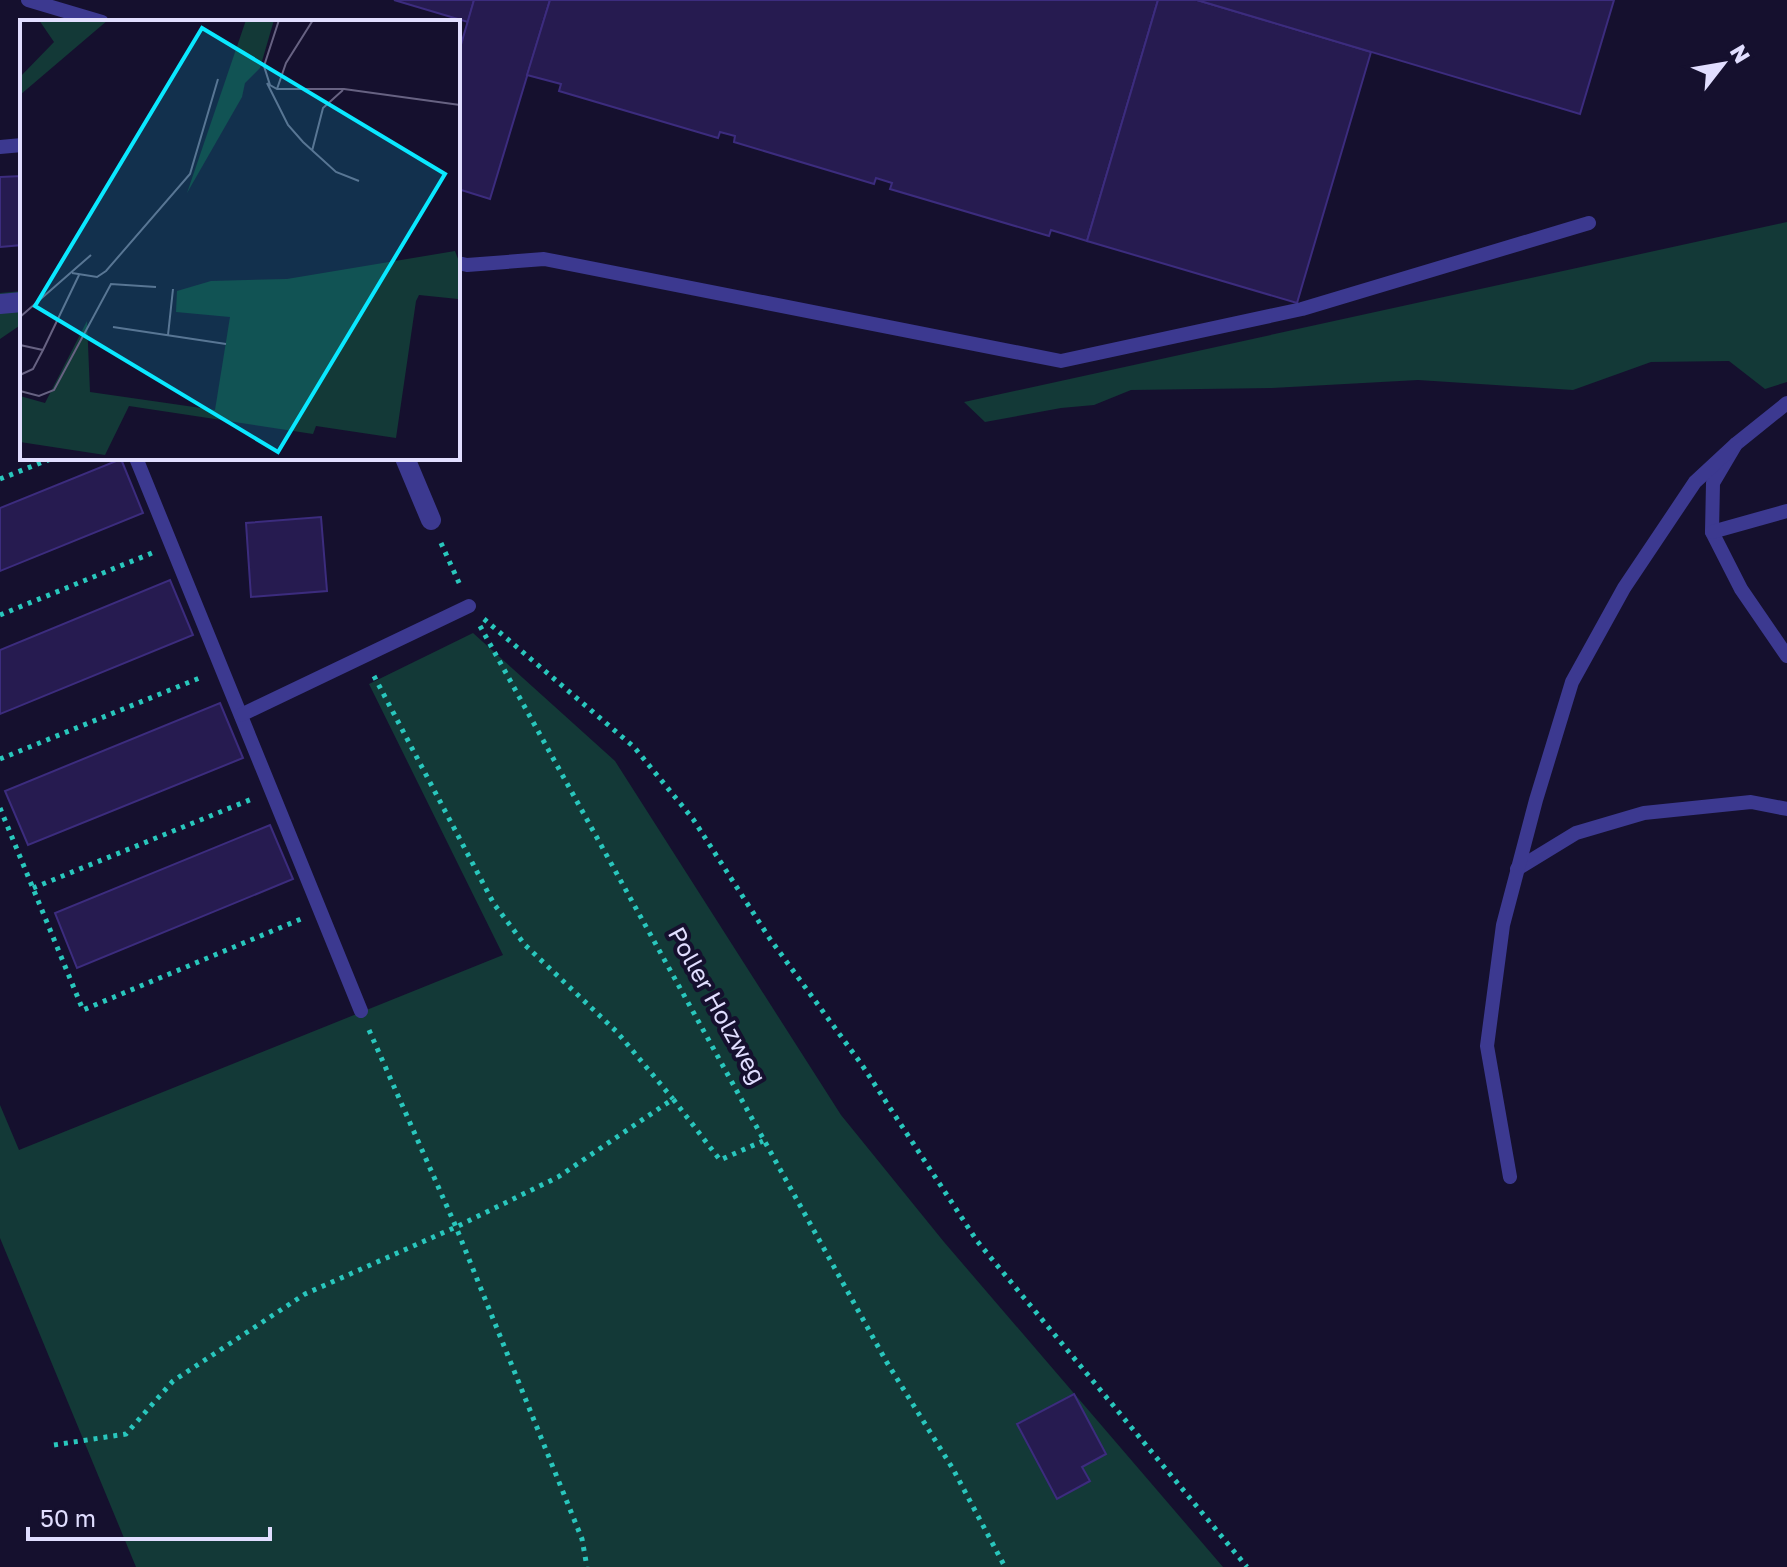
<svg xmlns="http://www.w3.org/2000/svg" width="1787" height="1567" viewBox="0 0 1787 1567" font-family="'Golos Text',sans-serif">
  <rect width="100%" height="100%" fill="#15102e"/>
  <g fill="#133937">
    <path d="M1787 222V382L1765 389 1729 361 1651 362 1573 390 1418 380 1272 388 1131 390 1094 405 1061 408 985 422 964 402Z"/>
    <path d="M22 291V324L0 339V293Z"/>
    <path d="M473 633 615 761 841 1115 944 1242 1223 1567H136L0 1238V1105L19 1150 503 955 369 684Z"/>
  </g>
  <g fill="#261b50" stroke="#3c2c7e" stroke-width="2">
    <path d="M394 0H474L468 22Z"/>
    <path d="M474 0H550L490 199 458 189V55Z"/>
    <path d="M550 0H1158L1087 241 1051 230 1049 236 890 189 892 183 876 178 874 184 734 142 735 136 720 132 718 138 559 91 561 84 527 75Z"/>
    <path d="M1158 0H1197L1371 52 1297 303 1087 241Z"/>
    <path d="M1197 0H1614L1580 114Z"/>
    <path d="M22 176V245L0 247V177Z"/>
    <path d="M121 459 143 513 0 571V508Z"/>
    <path d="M321 517 327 591 251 597 246 523Z"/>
    <path d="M170 580 193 635 0 714V650Z"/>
    <path d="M220 703 243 758 28 845 5 791Z"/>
    <path d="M270 825 293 879 77 968 55 913Z"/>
    <path d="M1074 1394 1106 1454 1082 1467 1090 1481 1057 1499 1017 1424Z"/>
  </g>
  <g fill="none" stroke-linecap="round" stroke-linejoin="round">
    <g stroke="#29c7bd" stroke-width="5" stroke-dasharray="4 6" stroke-linecap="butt">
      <path d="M0 479 53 458"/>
      <path d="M441 543 460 585"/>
      <path d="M0 615 152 553"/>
      <path d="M484 619 634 747 693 819 770 939 862 1065 977 1241 1247 1567"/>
      <path d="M480 626 886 1361 953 1469 1005 1567"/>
      <path d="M374 676 494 904 525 945 617 1032 673 1099"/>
      <path d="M0 759 202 677"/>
      <path d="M0 808 83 1010 301 919"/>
      <path d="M33 888 252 799"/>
      <path d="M369 1030 456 1227 582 1539 587 1567"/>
      <path d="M54 1445 126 1434 173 1381 305 1294 456 1227 558 1177 673 1099 720 1160 763 1141"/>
    </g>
    <g stroke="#3c3990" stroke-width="14">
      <path d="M28 0 102 22"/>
      <path d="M0 147 22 145"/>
      <path d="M458 263 467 265 544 259 1061 361 1302 309 1589 223"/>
      <path d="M1787 403 1736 444 1713 483 1712 532 1741 589 1787 656"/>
      <path d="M136 458 361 1011"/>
      <path d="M1712 532 1787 511"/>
      <path d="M241 715 469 606"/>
      <path d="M1517 869 1576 833 1644 813 1751 802 1787 809"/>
      <path d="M1510 1177 1487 1046 1503 925 1536 800 1572 682 1624 588 1695 482 1736 444"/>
    </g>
    <g stroke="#3c3990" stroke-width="20">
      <path d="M0 304 22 302"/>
      <path d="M405 458 431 520"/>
    </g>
  </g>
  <g text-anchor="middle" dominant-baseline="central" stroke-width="8" stroke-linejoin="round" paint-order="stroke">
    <g font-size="24" fill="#e1deff" stroke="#15102e">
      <text transform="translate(718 1005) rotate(61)">Poller Holzweg</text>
    </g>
  </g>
  <g transform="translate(20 20)">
    <rect width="440" height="440" fill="#15102e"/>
    <path d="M19 0H88L0 75V57L34 22ZM226 0H254L240 48 225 63 222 77 167 173ZM435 231 440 244 438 279 399 275 396 281 376 418 296 406 293 414 109 386 85 435 0 422V376L25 383 67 301 70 372 195 390 210 297 156 292 157 271 191 261 267 259Z" fill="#133937"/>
    <path fill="none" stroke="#676282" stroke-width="2" d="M259 0 244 46 250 65 257 69H324L440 85M247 63 268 105 283 122 316 152 339 161M257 69 266 43 293 0M292 131 303 88 323 70M52 253 77 257 86 251 170 154 198 59M0 297 71 235M93 307 206 324M148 315 153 269M0 325 23 330 59 255M0 355 13 349 23 330M0 371 19 376 34 370 91 264 136 267"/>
    <path fill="#0ae8ff" fill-opacity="0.15" stroke="#0ae8ff" stroke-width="4" d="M182 8 425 154 258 432 15 286Z"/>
    <rect width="440" height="440" fill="none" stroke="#e1deff" stroke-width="4"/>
  </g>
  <g transform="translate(1723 64) rotate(59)" stroke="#15102e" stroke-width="6" paint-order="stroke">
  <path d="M0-6L14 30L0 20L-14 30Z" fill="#e1deff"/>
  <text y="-12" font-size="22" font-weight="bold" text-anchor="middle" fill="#e1deff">N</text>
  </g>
  <path d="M28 1527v12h242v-12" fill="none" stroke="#e1deff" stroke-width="4"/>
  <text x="40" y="1527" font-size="24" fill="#e1deff" stroke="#15102e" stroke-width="6" paint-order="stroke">50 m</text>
</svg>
